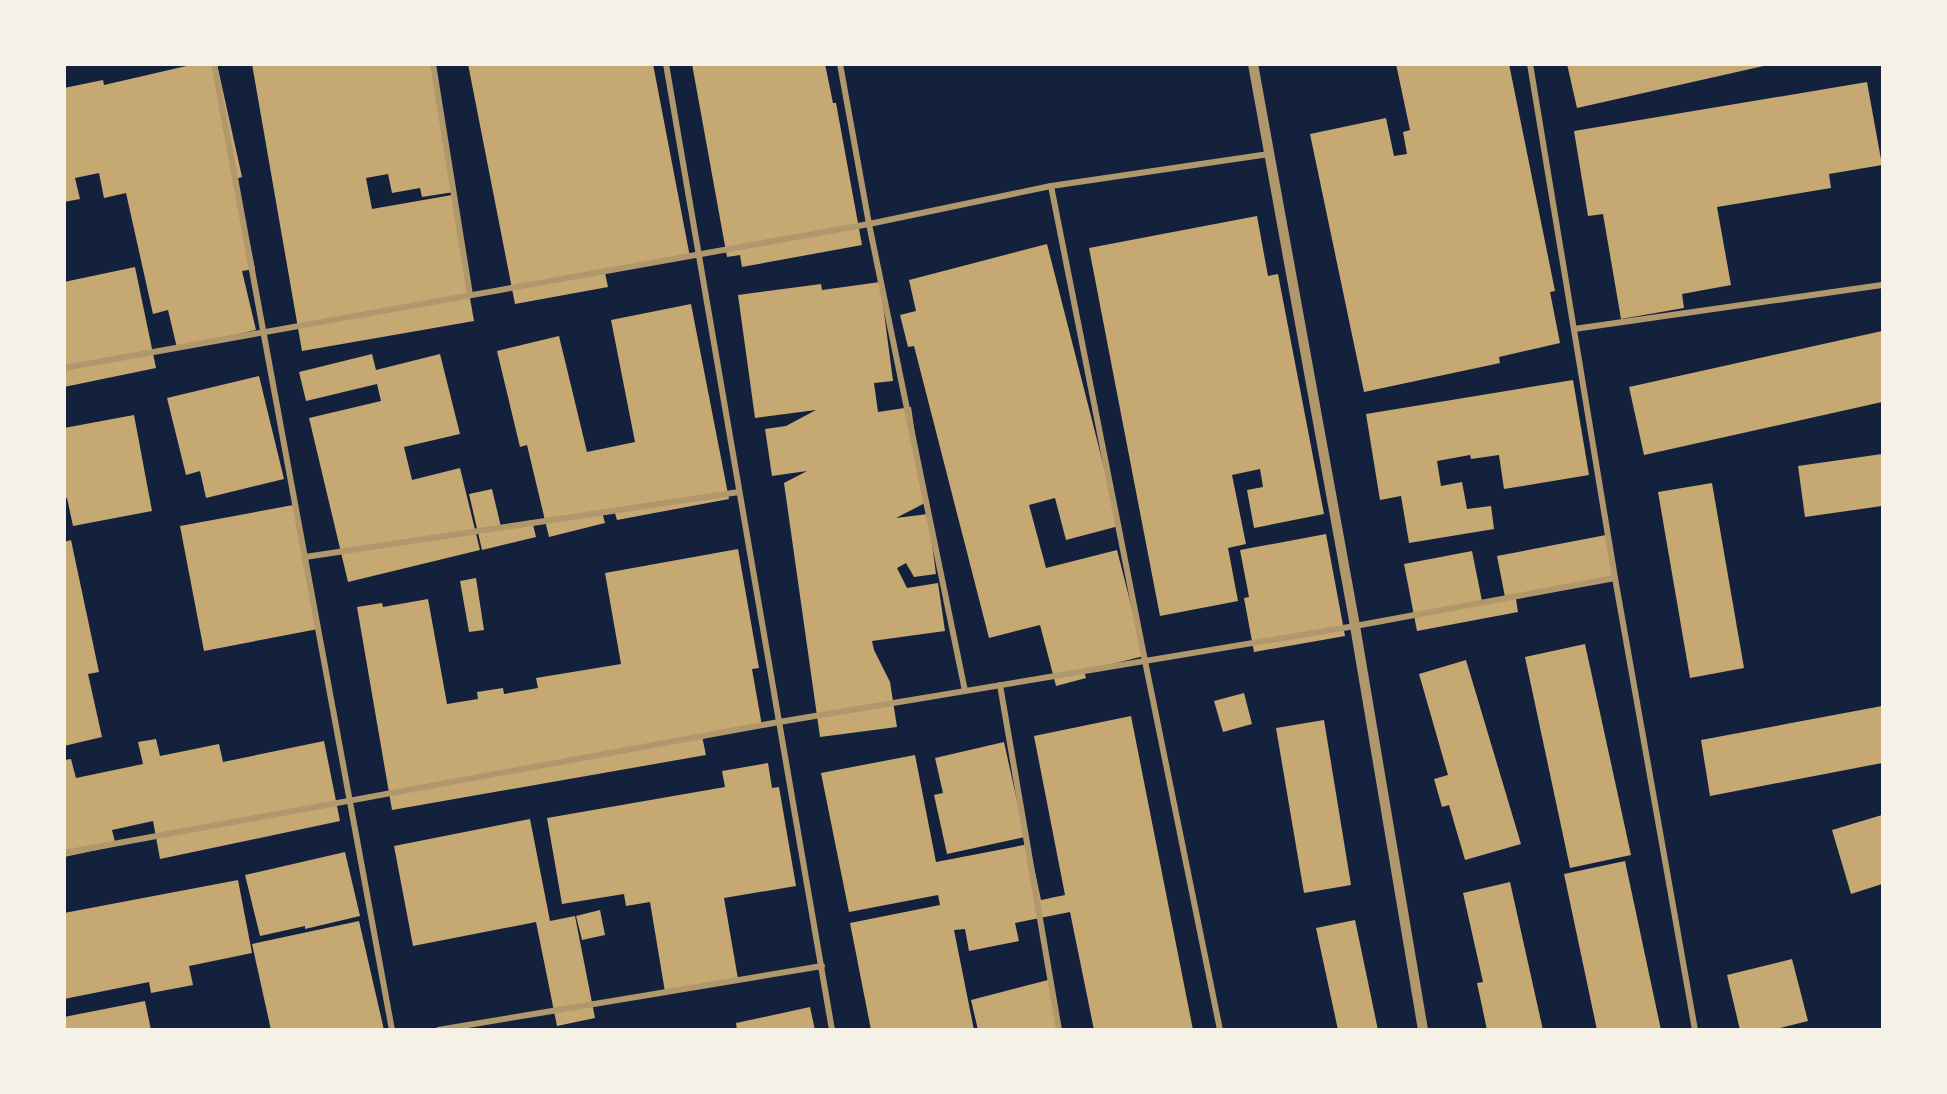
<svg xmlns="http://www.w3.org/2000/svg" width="1947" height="1094" viewBox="0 0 1947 1094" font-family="'Alegreya Sans',sans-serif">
  <rect width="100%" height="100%" fill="#14213d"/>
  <g fill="#c6a872">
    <path d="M195 64H217L242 177 236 179 255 269 242 271 256 330 177 348 168 310 153 314 126 193 104 198 99 173 75 178 80 199 64 202V88L103 80 104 85Z"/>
    <path d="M252 64H433L454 192 422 197 420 188 392 193 388 174 366 178 372 209 452 195 474 321 302 351Z"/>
    <path d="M468 64H653L690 257 605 273 608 287 515 304Z"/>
    <path d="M692 64H825L833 103H836L862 245 742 267 740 255 727 257Z"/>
    <path d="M1396 64H1509L1555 291 1550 292 1560 343 1499 357 1500 363 1364 392 1310 134 1386 118 1394 156 1407 154 1403 132 1410 130Z"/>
    <path d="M1567 64H1768V65L1577 108Z"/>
    <path d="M1867 82 1882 165 1829 174 1831 188 1717 207 1731 285 1682 294 1684 308 1621 319 1603 214 1588 216 1574 131Z"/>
    <path d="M1257 216 1268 276 1278 274 1324 514 1254 528 1247 490 1263 487 1260 469 1232 475 1246 544 1228 548 1238 601 1160 616 1089 248Z"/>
    <path d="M1047 244 1119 526 1066 540 1055 498 1029 505 1046 568 1117 550 1144 656 1084 671 1086 678 1056 686 1040 625 989 638 914 346 908 347 900 315 916 311 909 280Z"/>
    <path d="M135 267 156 368 64 387V282Z"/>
    <path d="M880 282 893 381 874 383 878 412 911 407 925 503 896 518 928 514 936 574 914 577 906 563 897 568 907 588 938 583 945 631 872 641 874 650 890 682 897 727 820 737 784 483 807 471 772 476 765 429 786 426 816 410 755 418 738 295 821 284 822 290Z"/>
    <path d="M691 304 729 499 617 520 614 510 602 512 605 523 549 537 527 445 520 447 497 351 559 336 587 452 635 442 611 320Z"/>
    <path d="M1882 331V402L1644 455 1629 387Z"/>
    <path d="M372 354 376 370 440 354 460 434 404 447 412 480 460 468 480 550 348 582 309 418 381 401 377 384 306 401 299 372Z"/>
    <path d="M259 376 284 479 206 498 200 471 186 475 167 398Z"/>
    <path d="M1573 380 1589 475 1504 489 1499 455 1471 459 1470 455 1437 461 1441 486 1462 482 1467 509 1491 506 1494 529 1409 543 1401 496 1380 500 1366 414Z"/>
    <path d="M134 415 152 511 73 526 67 498 64 499V428Z"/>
    <path d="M1882 454V506L1805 517 1798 466Z"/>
    <path d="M1712 483 1744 668 1690 678 1658 492Z"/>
    <path d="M492 489 501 527 532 520 536 537 482 550 469 494Z"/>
    <path d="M293 505 318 629 204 651 180 526Z"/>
    <path d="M1326 534 1345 636 1254 652 1244 598 1249 597 1240 550Z"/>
    <path d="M1606 535 1614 580 1516 599 1518 612 1417 631 1404 564 1472 551 1482 601 1505 597 1497 556Z"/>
    <path d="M71 540 99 672 88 674 102 737 64 746V542Z"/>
    <path d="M738 549 759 668 752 669 762 726 702 736 706 755 392 810 357 607 382 603 383 607 428 599 447 704 478 699 477 692 503 688 504 694 538 688 536 678 621 664 605 573Z"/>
    <path d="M476 578 484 630 469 632 460 581Z"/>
    <path d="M1585 644 1631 855 1570 868 1525 657Z"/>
    <path d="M1466 660 1521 844 1465 860 1449 805 1442 807 1434 779 1448 775 1419 674Z"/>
    <path d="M1244 693 1252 724 1223 732 1214 701Z"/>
    <path d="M1882 706V763L1710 796 1701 740Z"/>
    <path d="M1131 716 1193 1030H1094L1070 912 1015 923 1019 941 969 951 965 929 954 930 974 1030H871L850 923 940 905 938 895 849 912 821 773 915 755 936 862 1029 844 1041 900 1065 895 1034 736Z"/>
    <path d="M1324 720 1351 885 1304 893 1276 728Z"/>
    <path d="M156 739 160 756 219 744 223 762 324 741 340 821 160 859 153 821 112 830 116 846 64 857V760L71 759 76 778 143 764 138 742Z"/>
    <path d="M1004 742 1025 837 947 854 934 795 943 793 935 758Z"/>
    <path d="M768 763 772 788 779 787 796 886 724 898 738 979 665 992 650 902 626 906 624 894 562 904 547 818 725 787 722 771Z"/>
    <path d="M1882 815V884L1851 894 1832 830Z"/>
    <path d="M530 819 550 921 575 916 595 1018 557 1026 536 922 413 946 394 846Z"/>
    <path d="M345 852 360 916 305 929V926L260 936 245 875Z"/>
    <path d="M1625 861 1661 1030H1597L1564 874Z"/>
    <path d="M238 880 252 953 189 966 193 985 151 993 149 982 64 999V913Z"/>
    <path d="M1510 882 1543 1030H1487L1477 983 1483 982 1463 893Z"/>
    <path d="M600 910 605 935 582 940 576 916Z"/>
    <path d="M1355 920 1378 1030H1338L1316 928Z"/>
    <path d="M359 921 384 1030H271L252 944Z"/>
    <path d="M1792 959 1808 1021 1772 1030H1740L1727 975Z"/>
    <path d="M1048 980 1061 1030H978L971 1000Z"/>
    <path d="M145 1001 151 1030H64V1017Z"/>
    <path d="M810 1007 815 1030H737L736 1023Z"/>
  </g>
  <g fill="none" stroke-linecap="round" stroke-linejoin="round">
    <g stroke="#b1986c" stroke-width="6">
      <path d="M214 64 392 1030"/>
      <path d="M433 64 470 295"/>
      <path d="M666 64 832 1030"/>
      <path d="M840 64 869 224 965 691"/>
      <path d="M1530 64 1615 578 1695 1030"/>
      <path d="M1051 186 1145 661 1220 1030"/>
      <path d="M1574 329 1882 285"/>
      <path d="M64 368 869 224 1051 186 1269 154"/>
      <path d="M305 557 739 492"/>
      <path d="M1000 685 1059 1030"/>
      <path d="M64 853 779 722 1355 626 1615 578"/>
      <path d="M438 1030 822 966"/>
    </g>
    <path stroke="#b1986c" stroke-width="10" d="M1253 64 1355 626 1423 1030"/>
  </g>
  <rect width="1947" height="1094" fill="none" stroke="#f6f1e7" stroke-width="132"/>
</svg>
